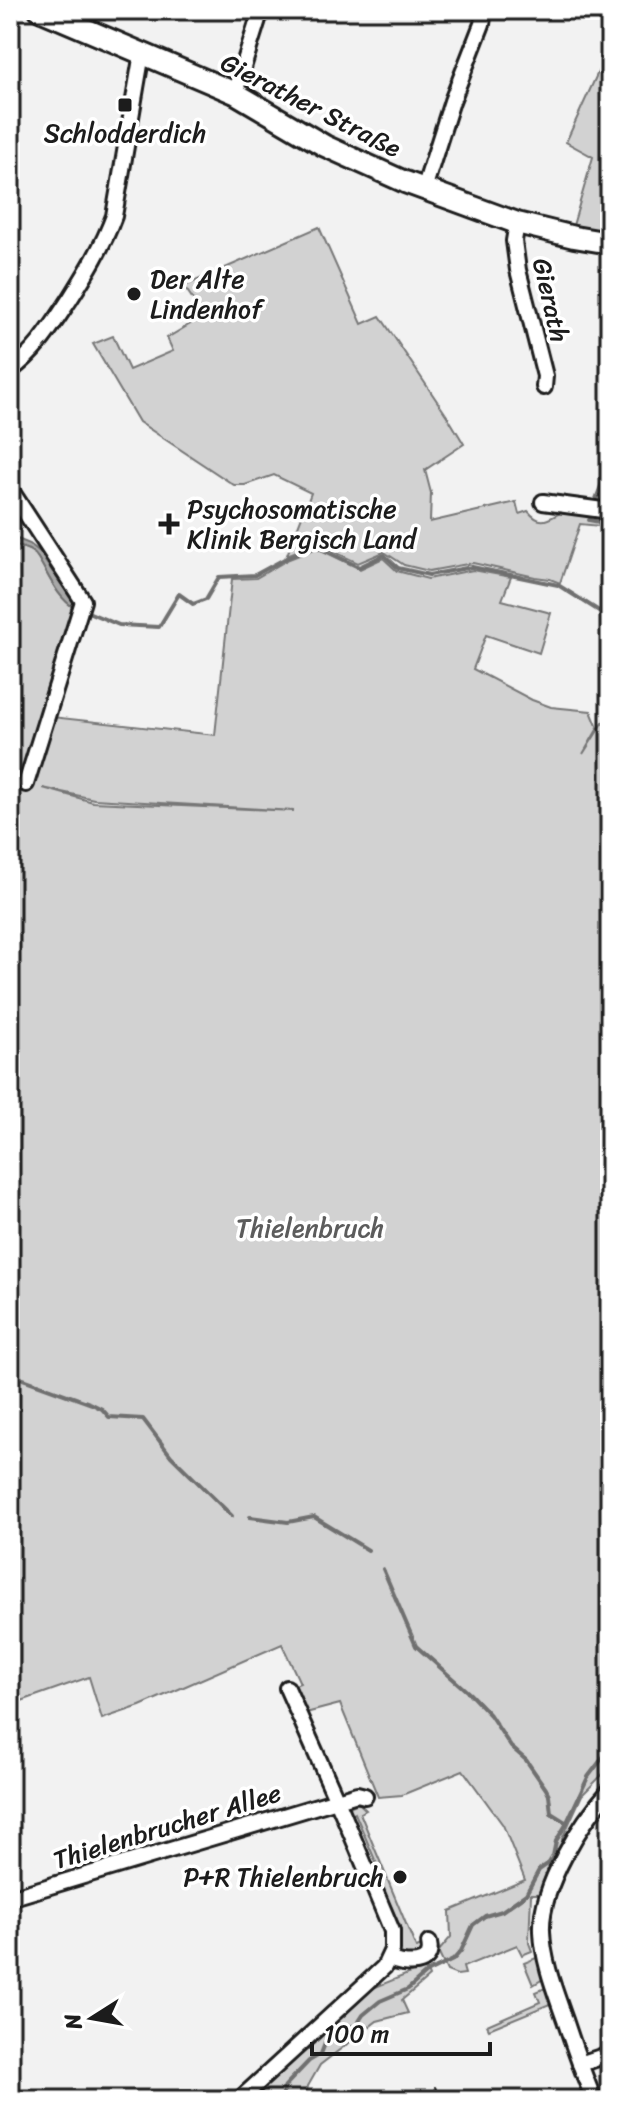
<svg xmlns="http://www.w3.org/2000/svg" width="620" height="2110" viewBox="0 0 620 2110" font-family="Sriracha,sans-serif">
  <rect width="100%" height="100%" fill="#f2f2f2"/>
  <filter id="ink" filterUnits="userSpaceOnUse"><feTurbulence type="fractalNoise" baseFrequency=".0125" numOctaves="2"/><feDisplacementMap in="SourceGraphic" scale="16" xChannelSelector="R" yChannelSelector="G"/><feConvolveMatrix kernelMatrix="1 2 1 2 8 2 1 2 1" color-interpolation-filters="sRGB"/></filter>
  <g filter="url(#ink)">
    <g fill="#d2d2d2" stroke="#777" stroke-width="2" fill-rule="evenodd">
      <path d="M610 46V236L572 229 593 157 566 142Z"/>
      <path d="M319 227 362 324 380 316 449 419 464 444 425 470 431 493 430 522 516 502 519 514 528 511C542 528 549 518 564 511L610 518V527L580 524 560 583 550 579 535 577 473 563 429 571 404 565 384 552 358 563 316 543 287 555 311 493 274 475 245 485H234L139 422 93 344 113 336 129 370 173 351 167 338 204 316 184 286Z"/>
      <path d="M10 543C20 548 32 548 38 558 49 576 57 598 76 609L20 781 10 775Z"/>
      <path d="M317 548 360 569 383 558 397 571 428 579 473 570 511 577 502 600 551 613 539 653 486 635 473 669 532 700 551 707 591 711 598 728 583 754 608 715H610V1767L582 1795 562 1839 563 1844 540 1894H531L529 1943 532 1951 522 1955 517 1945 463 1967 465 1974 457 1975 447 1971 438 1952 451 1937 450 1911 525 1880 503 1825 463 1770 402 1795 378 1797 340 1704 302 1714 290 1687 300 1683 282 1644 140 1706 102 1719 89 1677 10 1705V780L30 785 52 717 215 735 232 579 256 578 289 559ZM43 788 94 799 294 811 93 802Z"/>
      <path d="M356 1804H360L366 1810 360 1813 416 1948 425 1945 422 1956 401 1958 398 1954V1940L401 1936 400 1926 383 1888 378 1885 376 1881 381 1874 355 1813 350 1817 349 1810 351 1806Z"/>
      <path d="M536 1958 538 1959 543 1979 533 1985 524 1963Z"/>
      <path d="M425 1967 429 1977 402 2000 408 2013 377 2021 320 2065 308 2086 305 2100H249L336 2017 373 1988Z"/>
      <path d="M543 1989H546L550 2004 489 2029 487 2025 540 2002 536 1992Z"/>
    </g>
    <path fill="#a8a8a8" stroke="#707070" stroke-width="2" d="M10 536 30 544 41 553 45 561 74 602 78 603 76 609C57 598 49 576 38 558 32 548 20 548 10 543Z"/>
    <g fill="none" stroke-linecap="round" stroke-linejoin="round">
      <g stroke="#707070" stroke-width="4">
        <path d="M596 499 610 463"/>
        <path d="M589 520 610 524"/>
        <path d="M83 610 119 625 159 627 179 594 193 604 206 599 219 577 255 575 288 557 316 546 359 567 384 555 398 568 429 575 472 567 558 585 610 618"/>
        <path d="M10 1372 23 1379 92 1404 102 1409 109 1417 143 1419 171 1456 232 1516"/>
        <path d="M250 1517 288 1522 314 1517 368 1550"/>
        <path d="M567 1822 588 1777 610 1748"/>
        <path d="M283 2100 282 2097 285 2086 309 2061 321 2054 329 2033 343 2027 356 2026 363 2015 380 2001 408 1989 426 1973 453 1960 461 1951 473 1925 485 1916 502 1911 526 1894 539 1870 549 1863 553 1856 556 1841 567 1823 551 1813 549 1795 546 1789 526 1760 511 1747 490 1715 470 1694 416 1646 383 1569"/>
      </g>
      <defs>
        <g id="street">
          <path d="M235 93 261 10"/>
          <path d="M424 189 452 101 482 24 484 10"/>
          <path d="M517 223 514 241 518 270 545 376 544 387"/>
          <path d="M10 371C37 351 52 326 70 299 87 272 103 246 114 216L142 53"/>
          <path d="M10 489 83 601 26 784"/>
          <path d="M543 502 610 511"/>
          <path d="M10 1898 357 1794 365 1796"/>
          <path d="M389 1959C404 1966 435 1968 429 1943"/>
          <path d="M580 2064 610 2054"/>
          <path d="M239 2100 384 1967 392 1950V1931L343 1814 287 1688"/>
          <path d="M594 2100C583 2073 574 2047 565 2020 555 1991 543 1962 542 1931 540 1887 581 1822 610 1790"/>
        </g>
        <path id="secondary" d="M40 10 235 93 325 146 405 182 517 223 574 237 610 243"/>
      </defs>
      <use href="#street" stroke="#1c1c1c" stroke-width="20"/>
      <use href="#secondary" stroke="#1c1c1c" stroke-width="26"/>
      <use href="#street" stroke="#fff" stroke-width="14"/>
      <use href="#secondary" stroke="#fff" stroke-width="20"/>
      <path stroke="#1c1c1c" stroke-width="2" d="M435 2087 441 2100"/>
    </g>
  </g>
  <g fill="#1c1c1c" stroke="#fff" stroke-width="3">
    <rect x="117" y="97" width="16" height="16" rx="4"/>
    <circle cx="134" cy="294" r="8"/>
    <path d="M165 512h8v8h8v8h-8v8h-8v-8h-8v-8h8z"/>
    <circle cx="400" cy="1877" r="8"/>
  </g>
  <g text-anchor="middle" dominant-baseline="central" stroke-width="7" stroke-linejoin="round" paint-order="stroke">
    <g font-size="26" fill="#1c1c1c" stroke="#fff">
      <text transform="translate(311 105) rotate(27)">Gierather Straße</text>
      <text transform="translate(551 300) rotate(77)">Gierath</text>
      <text transform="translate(167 1826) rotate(-17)">Thielenbrucher Allee</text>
    </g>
    <g font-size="26" fill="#1c1c1c" stroke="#fff" text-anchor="start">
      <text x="125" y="133" text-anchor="middle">Schlodderdich</text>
      <text x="150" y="279">Der Alte<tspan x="150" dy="30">Lindenhof</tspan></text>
      <text x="187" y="509">Psychosomatische<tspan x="187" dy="30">Klinik Bergisch Land</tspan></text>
      <text x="384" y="1877" text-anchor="end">P+R Thielenbruch</text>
    </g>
    <g font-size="26" fill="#5c5c5c" stroke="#fff">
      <text x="310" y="1228">Thielenbruch</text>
    </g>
  </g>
  <rect width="620" height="2110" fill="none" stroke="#fff" stroke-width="40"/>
  <rect x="20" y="20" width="580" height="2070" fill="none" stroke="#1c1c1c" stroke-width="3" filter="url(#ink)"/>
  <g transform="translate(92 2018) rotate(259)" stroke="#ffffff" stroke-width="6" paint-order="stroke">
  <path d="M0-6L14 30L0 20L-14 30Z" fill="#1c1c1c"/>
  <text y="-12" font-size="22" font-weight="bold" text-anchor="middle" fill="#1c1c1c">N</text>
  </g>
  <path d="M312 2042v12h178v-12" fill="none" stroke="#1c1c1c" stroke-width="4"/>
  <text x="324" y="2042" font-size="24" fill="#1c1c1c" stroke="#ffffff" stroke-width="6" paint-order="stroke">100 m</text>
</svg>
